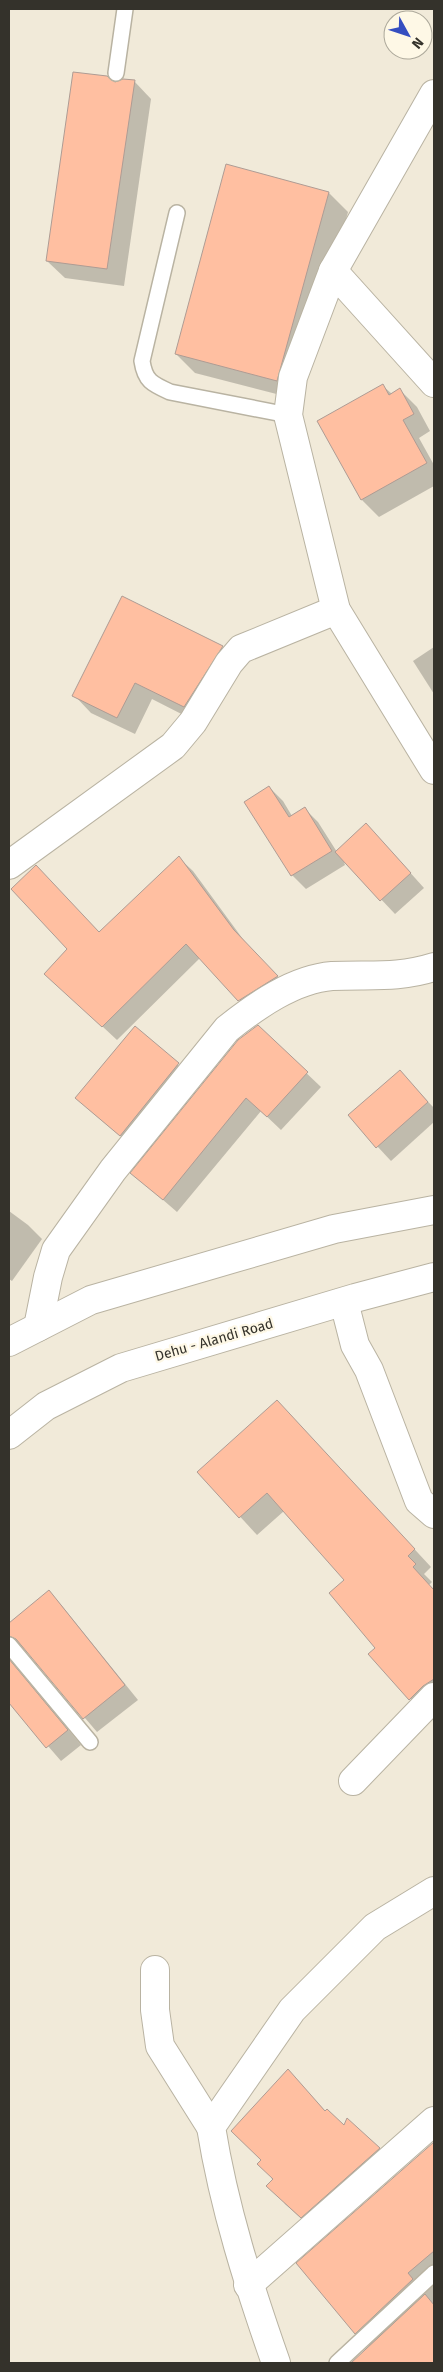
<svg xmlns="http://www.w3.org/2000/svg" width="443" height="2372" viewBox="0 0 443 2372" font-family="'Fira Sans',sans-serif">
  <rect width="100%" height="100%" fill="#f1ead9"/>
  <g fill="#0003">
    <path d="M134 81 151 99 124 286 65 278 47 261 115 84Z"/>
    <path d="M329 193 348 212 296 399 195 373 176 354Z"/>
    <path d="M383 386 392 394 400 390 417 407 430 431 419 438 434 465V486L379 517 362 500 319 422Z"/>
    <path d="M222 647 239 664 201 724 152 699 135 734 91 713 74 695Z"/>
    <path d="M434 647V694L413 661Z"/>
    <path d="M269 787 283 801 292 816 305 809 318 822 337 852 380 839 424 888 395 914 343 859 345 865 306 889 292 875 246 802Z"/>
    <path d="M179 858 193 871 248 946 291 991 253 1014 200 958 117 1040 60 987 100 934Z"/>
    <path d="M258 1027 321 1087 281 1130 261 1111 177 1212 132 1173Z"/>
    <path d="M136 1028 188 1074 131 1145 87 1108Z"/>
    <path d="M400 1072 434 1108V1122L391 1161 349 1116Z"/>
    <path d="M9 1211 28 1225 42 1239 12 1281 9 1279Z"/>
    <path d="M294 1419 431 1567 424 1574 432 1582 429 1585 434 1590V1709L427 1716 370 1655 377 1648 346 1580 284 1511 257 1535 199 1472Z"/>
    <path d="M49 1592 62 1606 138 1700 97 1732 26 1649 17 1651 13 1656 15 1666 81 1745 61 1761 9 1701V1632L25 1618Z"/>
    <path d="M288 2071 326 2112 345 2127 379 2148 397 2166 319 2234 285 2204 262 2160Z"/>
    <path d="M434 2143V2363H355L354 2362 370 2347 298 2263Z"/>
  </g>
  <g fill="#ffbfa1" stroke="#ae9c94">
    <path d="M73 72 107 76 115 82 123 79 135 80 107 269 46 261Z"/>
    <path d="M226 164 329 192 277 381 175 354Z"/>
    <path d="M383 384 389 395 400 388 414 414 403 420 427 463 361 500 317 421Z"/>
    <path d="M122 596 223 646 184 707 135 683 117 718 72 696Z"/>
    <path d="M269 786 289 817 305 807 332 851 291 876 244 802Z"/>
    <path d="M366 823 411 873 380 901 335 852Z"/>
    <path d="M179 856 234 930 278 976 238 1001 186 944 102 1027 44 974 67 949 11 889 36 865 99 932Z"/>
    <path d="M258 1025 308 1072 267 1117 246 1098 163 1200 130 1173 238 1040Z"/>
    <path d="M135 1026 179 1063 120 1136 75 1098Z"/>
    <path d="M400 1070 428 1102 376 1148 348 1115Z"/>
    <path d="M277 1400 415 1549 408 1556 416 1564 413 1567 434 1590V1679L423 1686 409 1700 368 1654 375 1648 329 1593 344 1580 267 1493 239 1518 197 1472Z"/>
    <path d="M49 1590 125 1685 83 1719 16 1639 9 1636V1623Z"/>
    <path d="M9 1659 68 1730 46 1748 9 1703Z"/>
    <path d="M288 2069 325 2111 327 2109 344 2125 347 2118 380 2148 301 2218 266 2186 273 2179 257 2164 261 2160 231 2131Z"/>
    <path d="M434 2142V2251L408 2273 413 2279 355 2334 296 2263Z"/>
    <path d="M425 2294 434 2305V2363H351Z"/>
  </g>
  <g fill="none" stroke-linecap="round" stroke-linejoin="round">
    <defs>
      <g id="service">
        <path d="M116 73 125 9"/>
        <path d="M177 213 142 361C145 381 152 384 170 392L288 415"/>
        <path d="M9 1645 90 1742"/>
        <path d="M337 2363 434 2273"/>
      </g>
      <g id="minor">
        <path d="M333 271 434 94"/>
        <path d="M434 383 333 271 293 377 288 415 336 610 434 770"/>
        <path d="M9 865 173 746 193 722 229 663 241 649 336 610"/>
        <path d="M344 1302 355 1345 369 1370 419 1501 434 1514"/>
        <path d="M38 1327 48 1277 56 1250 113 1170 227 1029C256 1006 294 979 332 976 370 974 396 979 434 967"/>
        <path d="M353 1781 434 1697"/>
        <path d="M155 1970V2010L160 2046 211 2127"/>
        <path d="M248 2285 434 2121"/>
        <path d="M276 2363C249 2286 224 2208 211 2127L292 2010 375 1927 434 1891"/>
      </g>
      <g id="primary">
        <path d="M9 1342 91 1300 334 1229 434 1210"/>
        <path d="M9 1435 46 1406 121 1368 355 1298 434 1277"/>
      </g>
    </defs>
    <use href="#service" stroke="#b9b3a2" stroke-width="18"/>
    <use href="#minor" stroke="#b9b3a2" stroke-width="30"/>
    <use href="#primary" stroke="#b9b3a2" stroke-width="30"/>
    <use href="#service" stroke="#fff" stroke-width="15"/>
    <use href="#minor" stroke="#fff" stroke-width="28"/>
    <use href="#primary" stroke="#fff" stroke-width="28"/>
  </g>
  <g text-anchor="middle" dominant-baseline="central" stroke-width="4.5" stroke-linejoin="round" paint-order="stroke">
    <g font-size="14" fill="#34322b" stroke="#fef8e6">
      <text transform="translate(214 1340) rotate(-16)">Dehu - Alandi Road</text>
    </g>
  </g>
  <rect width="443" height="2372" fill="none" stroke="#34322b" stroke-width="20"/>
  <g transform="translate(408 35) rotate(130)"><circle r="24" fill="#fef8e6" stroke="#ada99b"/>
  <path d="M0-4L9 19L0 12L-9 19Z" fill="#354ec0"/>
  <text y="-8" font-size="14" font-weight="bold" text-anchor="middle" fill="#34322b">N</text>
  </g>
</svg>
